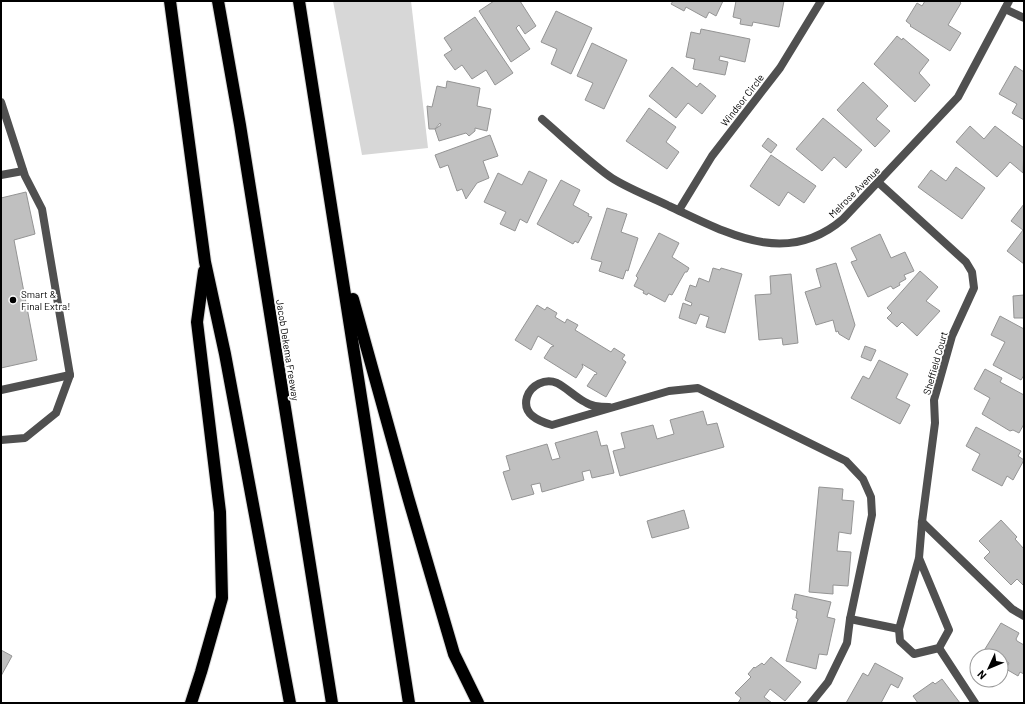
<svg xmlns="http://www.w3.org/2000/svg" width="1025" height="704" viewBox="0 0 1025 704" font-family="Barlow,sans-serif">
  <rect width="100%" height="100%" fill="#fff"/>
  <path fill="#d7d7d7" d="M333 1H411L428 148 362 155Z"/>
  <g fill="#c0c0c0" stroke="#949494">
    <path d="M494 1H520L536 26 525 34 519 25 516 28 530 49 511 62 479 11Z"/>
    <path d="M673 1H723L716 16 709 12 706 18 686 7 684 11 671 4Z"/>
    <path d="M736 1H784L779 27 753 22 752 26 740 24 741 19 733 17Z"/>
    <path d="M925 1H959L961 3 948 25 961 33 950 51 910 26 911 25 906 21 917 3 922 6Z"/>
    <path d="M556 11 592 28 571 74 551 64 557 49 541 42Z"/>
    <path d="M475 17 513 73 495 85 486 70 472 79 462 65 455 70 444 55 452 50 444 38Z"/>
    <path d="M701 29 750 39 745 62 720 56 719 60 728 62 725 75 693 69 695 59 686 57 691 32 700 34Z"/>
    <path d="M897 36 902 40 903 38 929 60 919 73 930 85 915 102 874 64Z"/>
    <path d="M592 43 627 60 604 109 585 100 593 83 577 76Z"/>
    <path d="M1015 66 1024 72V120L1012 113 1017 104 999 94Z"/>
    <path d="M672 67 697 87 700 83 716 96 702 114 688 103 676 118 649 96Z"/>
    <path d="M447 81 480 88 477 106 491 109 487 131 475 128V131L469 136 466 133 439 141 435 129 441 125 440 123 435 129H429L427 106 432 107 437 86 446 88Z"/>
    <path d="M863 82 888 106 876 119 890 131 875 147 837 110Z"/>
    <path d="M649 108 676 127 666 142 679 152 667 169 626 141Z"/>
    <path d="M823 118 862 150 846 168 834 157 822 171 796 149Z"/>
    <path d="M970 126 984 139 995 126 1024 148 1023 173 1010 162 997 177 956 142Z"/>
    <path d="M490 135 498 156 483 161 489 178 477 183 466 199 462 189 457 191 448 165 440 168 435 155Z"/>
    <path d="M768 138 777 145 771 153 762 146Z"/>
    <path d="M771 155 816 186 804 203 788 192 779 206 750 186Z"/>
    <path d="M956 167 985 188 962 219 918 187 931 170 946 181Z"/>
    <path d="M529 171 547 180 527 223 520 219 515 231 500 224 506 212 484 202 498 173 522 185Z"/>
    <path d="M561 180 580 190 573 205 589 214 588 216 592 217 578 243 575 241 573 244 537 224Z"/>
    <path d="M26 192 35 234 14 240 37 360 1 368V198Z"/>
    <path d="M1024 204V264L1007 251 1023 230 1011 221Z"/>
    <path d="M607 208 627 214 621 232 638 238 628 271 626 270 623 279 599 271 602 262 591 259Z"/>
    <path d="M659 233 679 243 672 257 689 268 687 272H685L672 295 669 294 665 302 648 293 647 295 643 293 644 291 634 286 638 278 636 276Z"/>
    <path d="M880 234 891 258 905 252 914 271 904 275 906 279 899 283 900 285 893 289 891 286 868 297 851 262 857 260 851 248Z"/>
    <path d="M836 263 855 325 849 340 839 334 838 331 836 332 833 320 816 325 805 292 821 287 816 269Z"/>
    <path d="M713 268 720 270 721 268 742 274 725 333 706 327 709 317 700 314 696 324 679 318 683 303 691 306 692 303 685 300 690 285 696 287 699 278 709 282Z"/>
    <path d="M920 271 938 287 926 301 940 311 917 336 902 322 897 327 887 318 892 313 887 308Z"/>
    <path d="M791 274 798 343 783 345 782 338 759 340 755 295 771 294 770 276Z"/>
    <path d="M1024 295V318H1014L1013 296Z"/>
    <path d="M537 305 545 310 547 307 557 313 555 317 565 323 567 319 578 325 575 330 611 352 614 348 625 355 622 359 626 362 606 397 587 386 595 374 596 375 597 373 582 364 583 367 576 378 544 358 551 347 554 346 538 336 531 350 515 340Z"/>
    <path d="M1000 316 1024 329V375L1021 380 993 365 1005 342 991 335Z"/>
    <path d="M865 346 876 350 871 361 861 357Z"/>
    <path d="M879 360 908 374 896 398 910 405 900 424 851 398 863 376 869 379Z"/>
    <path d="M985 369 1002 378 1000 382 1024 395V424L1019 433 1013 430 1010 431 982 414 990 398 974 389Z"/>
    <path d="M703 411 707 425 717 423 724 447 620 476 613 451 625 448 621 433 653 425 657 439 674 434 670 420Z"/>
    <path d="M976 427 1021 451 1018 456 1024 460 1013 480 1007 476 1002 486 972 470 980 454 966 446Z"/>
    <path d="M597 431 601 446 607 445 614 473 592 478 590 470 582 472 584 480 542 492 540 483 531 485 534 494 512 500 503 472 510 470 506 456 547 444 552 460 560 458 555 443Z"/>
    <path d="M819 487 843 489 842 500 854 501 851 534 839 532 837 551 851 552 848 586 833 585V594L809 592Z"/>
    <path d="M684 510 689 528 652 538 647 521Z"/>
    <path d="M1001 520 1017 537 1015 539 1024 549V586L1017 579 1011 585 984 558 990 552 979 541Z"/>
    <path d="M795 594 831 602 827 617 835 619 827 655 819 654 816 669 786 661 798 619 796 618 797 611 792 609Z"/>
    <path d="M1001 623 1019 633 1016 639 1017 641 1024 645V674L1020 672 1018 676 1006 669 1009 663 1001 658V656H997L985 649Z"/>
    <path d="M1 650 12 656 1 676Z"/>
    <path d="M771 657 801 682 785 701 770 689 764 697 772 703H738L741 698 735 693 751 677 748 674 754 667 755 668 762 663 764 665Z"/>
    <path d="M875 663 903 678 898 688 891 684 881 703H846L863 673 868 676Z"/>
    <path d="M942 679 960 703H918L913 696 933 682 935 684Z"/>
  </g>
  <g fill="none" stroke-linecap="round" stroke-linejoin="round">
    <defs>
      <g id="highway">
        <path d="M170 1 205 262 225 354 290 703"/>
        <path d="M218 1 240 125 332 703"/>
        <path d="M299 1 409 703"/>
        <path d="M353 299 408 497 454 654 478 703"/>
        <path d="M191 703 201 672 222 598 220 512 197 322 204 271"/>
      </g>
    </defs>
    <use href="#highway" stroke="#dbdbdb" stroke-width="14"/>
    <g stroke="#505050" stroke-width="8">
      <path d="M1 102 25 176 42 209 70 375 56 413 25 438 1 440"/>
      <path d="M1 175 23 171"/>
      <path d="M1 390 70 375"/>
      <path d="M609 407C601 407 592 407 585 402 575 397 567 388 557 383 545 378 531 385 527 397 522 414 538 421 552 425L669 391 698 388 846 461 863 479 871 497 872 515 850 619 847 643 828 682 811 703"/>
      <path d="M939 648 975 703"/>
    </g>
    <g stroke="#505050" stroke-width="8">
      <path d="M1005 9 1024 18"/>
      <path d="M542 119C564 138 586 159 609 176 624 187 651 197 669 206 727 233 786 268 843 219L958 97 1009 1"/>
      <path d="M879 183 966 262 972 272 974 288 952 336 934 400 935 423 922 522 919 558 899 629 900 641 914 654 939 648 949 630 919 558"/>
      <path d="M679 210 712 156 780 68 821 1"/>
      <path d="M922 522 1012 609 1024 616"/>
      <path d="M850 619 899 629"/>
    </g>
    <use href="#highway" stroke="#000" stroke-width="12"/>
  </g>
  <circle fill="#000" stroke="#fff" stroke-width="1.5" cx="13" cy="300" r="4"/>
  <g text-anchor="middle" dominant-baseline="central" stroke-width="3.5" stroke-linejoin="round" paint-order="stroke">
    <g font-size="10" fill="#000" stroke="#fff">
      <text transform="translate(742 100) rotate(-52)">Windsor Circle</text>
      <text transform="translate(854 192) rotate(-45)">Melrose Avenue</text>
      <text transform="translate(288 350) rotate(81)">Jacob Dekema Freeway</text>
      <text transform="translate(935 363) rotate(-74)">Sheffield Court</text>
    </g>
    <g font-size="10" fill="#000" stroke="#fff" text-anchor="start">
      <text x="21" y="294">Smart &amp;<tspan x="21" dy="12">Final Extra!</tspan></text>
    </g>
  </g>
  <rect width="1025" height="704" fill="none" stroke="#000000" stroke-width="4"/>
  <g transform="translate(989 668) rotate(226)"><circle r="19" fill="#ffffff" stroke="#999999"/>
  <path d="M0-3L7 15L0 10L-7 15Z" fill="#000000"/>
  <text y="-6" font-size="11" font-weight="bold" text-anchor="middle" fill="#000000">N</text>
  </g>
</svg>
